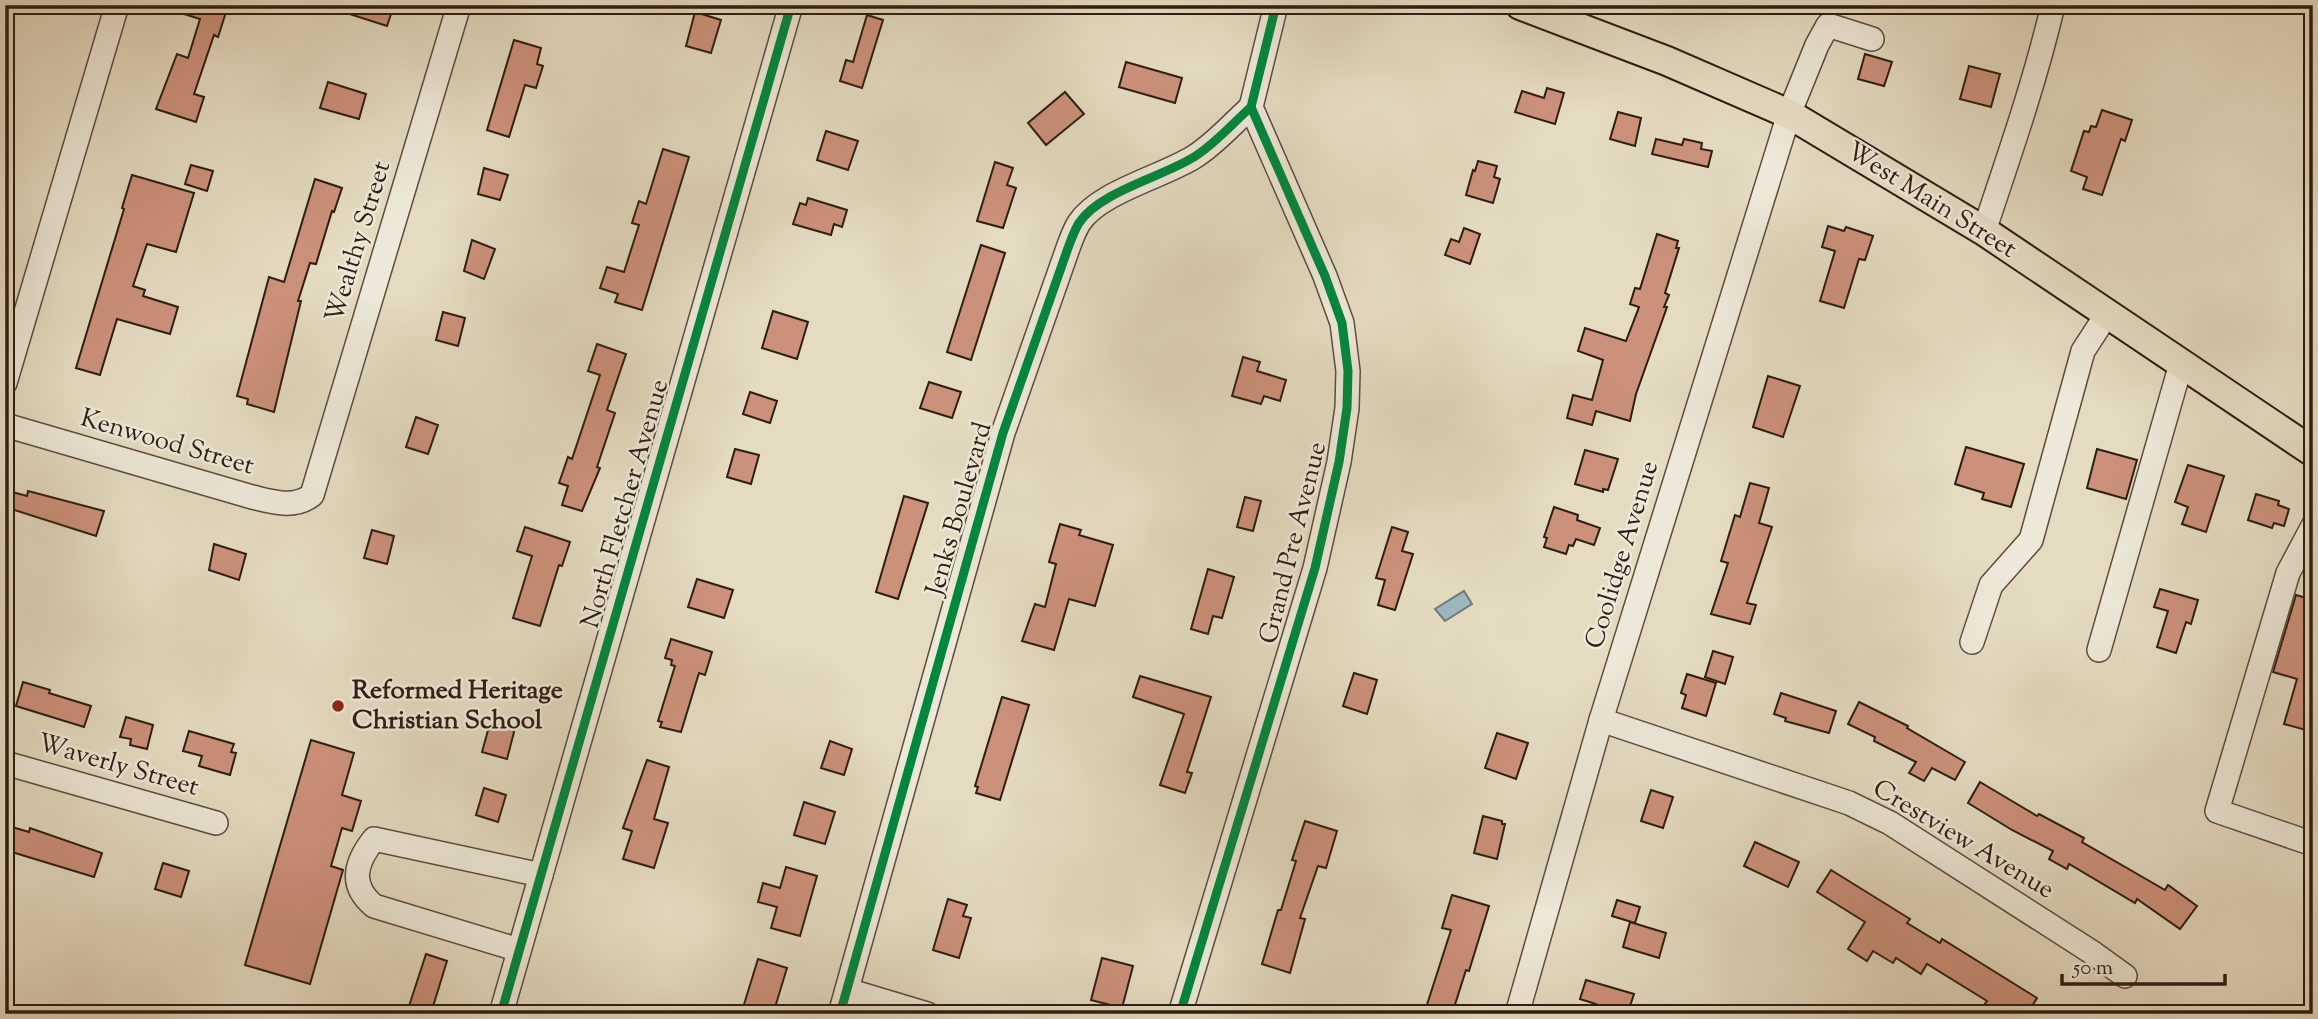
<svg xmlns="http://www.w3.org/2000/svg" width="2318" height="1019" viewBox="0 0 2318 1019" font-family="'Sorts Mill Goudy',serif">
  <rect width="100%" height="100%" fill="#e4dbc1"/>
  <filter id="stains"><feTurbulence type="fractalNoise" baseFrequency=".00286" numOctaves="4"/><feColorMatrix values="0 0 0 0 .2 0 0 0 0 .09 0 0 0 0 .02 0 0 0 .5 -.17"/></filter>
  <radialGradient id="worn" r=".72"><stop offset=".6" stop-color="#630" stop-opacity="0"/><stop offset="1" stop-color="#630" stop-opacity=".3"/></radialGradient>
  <path fill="#9cb8bf" stroke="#707a7a" stroke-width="2" d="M1464 591 1472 604 1445 621 1435 609Z"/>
  <g fill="#cc917b" stroke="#2e1d12" stroke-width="2">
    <path d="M169 5H214L227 9 218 37 214 35 194 94 204 97 196 122 156 109 177 54 188 58 200 19 168 9Z"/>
    <path d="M334 5H394L387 26 334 9Z"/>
    <path d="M695 12 721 20 711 53 686 46Z"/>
    <path d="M867 15 883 20 862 88 840 81 846 60 853 62Z"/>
    <path d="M514 40 541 48 537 64 543 66 536 88 525 85 509 137 487 130Z"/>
    <path d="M1865 54 1892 62 1884 86 1858 79Z"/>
    <path d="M1126 62 1182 78 1175 103 1119 87Z"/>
    <path d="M1969 66 2000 74 1991 107 1960 99Z"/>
    <path d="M328 82 366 94 359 119 320 108Z"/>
    <path d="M1547 88 1564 93 1555 124 1515 112 1522 91 1544 98Z"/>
    <path d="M1065 92 1084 114 1046 145 1028 123Z"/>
    <path d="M2102 110 2132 120 2125 141 2121 139 2102 195 2083 189 2087 177 2071 171 2084 131 2089 132 2091 126 2096 127Z"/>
    <path d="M1618 112 1641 118 1635 146 1610 139Z"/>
    <path d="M826 131 858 141 848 170 817 160Z"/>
    <path d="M1656 139 1682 145 1684 139 1702 143 1701 149 1712 151 1708 167 1652 154Z"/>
    <path d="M663 149 689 157 642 310 615 302 618 294 600 288 607 267 624 272 639 225 632 223 639 201 646 204Z"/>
    <path d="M1478 161 1497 166 1494 177 1500 179 1493 203 1466 195 1473 170 1475 171Z"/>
    <path d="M995 162 1013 168 1007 185 1016 188 1003 228 977 221Z"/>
    <path d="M191 165 213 171 207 191 185 184Z"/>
    <path d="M484 168 508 175 500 200 478 194Z"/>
    <path d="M132 175 194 193 176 252 147 244 133 286 145 290 143 296 178 307 170 334 117 319 100 375 76 368 124 209 122 208Z"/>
    <path d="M315 179 342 188 334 212 332 211 316 264 310 263 298 301H301L274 412 247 404 248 399 237 396 269 277 284 282Z"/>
    <path d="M808 198 847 210 842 227 834 224 831 235 793 224 800 203 806 205Z"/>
    <path d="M1828 226 1844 231 1846 227 1873 236 1865 260 1859 259 1844 308 1820 301 1835 251 1822 247Z"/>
    <path d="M1464 228 1480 234 1470 264 1445 255 1451 239 1459 242Z"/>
    <path d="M1657 234 1678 241 1676 248H1679L1665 293 1669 295 1664 307H1667L1636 394 1630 421 1596 411 1592 425 1567 418 1573 395 1592 400 1603 360 1578 351 1585 328 1626 341 1639 307 1630 304 1635 288 1640 289Z"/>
    <path d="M472 240 495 249 484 279 464 271Z"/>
    <path d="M981 245 1005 253 971 360 947 352Z"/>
    <path d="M773 311 808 322 797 359 762 348Z"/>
    <path d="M443 312 465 318 458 346 436 340Z"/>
    <path d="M597 344 626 354 607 410 615 413 597 467 600 468 582 511 562 505 568 486 559 483 568 457 572 459 600 375 588 371Z"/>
    <path d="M1243 357 1260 362 1257 371 1286 380 1280 401 1264 396 1261 404 1232 396Z"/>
    <path d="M1768 376 1800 386 1783 437 1753 427Z"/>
    <path d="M929 382 961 392 952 418 920 408Z"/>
    <path d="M750 392 777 401 770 423 743 414Z"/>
    <path d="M416 417 438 425 428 454 406 447Z"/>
    <path d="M1966 447 2024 464 2011 507 1982 499 1984 493 1955 484Z"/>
    <path d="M735 449 759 455 751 484 727 477Z"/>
    <path d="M2097 449 2137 460 2126 499 2087 488Z"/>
    <path d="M1585 450 1618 459 1608 490 1603 489V492L1575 484Z"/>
    <path d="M2188 465 2224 476 2206 532 2182 524 2188 507 2175 502Z"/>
    <path d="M1750 483 1769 488 1759 523 1772 527 1747 603 1756 605 1750 624 1711 614 1728 563 1721 561 1735 515 1740 517Z"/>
    <path d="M5 490 27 496 28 491 104 511 96 536 5 507Z"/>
    <path d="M2256 494 2279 501 2278 505 2289 509 2284 526 2274 523 2272 528 2248 520Z"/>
    <path d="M904 496 928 503 898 599 876 592Z"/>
    <path d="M1245 497 1261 501 1253 531 1237 527Z"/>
    <path d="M1554 507 1578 515 1577 520 1600 528 1594 545 1576 539 1573 546 1569 545 1566 554 1544 547 1547 538 1544 537Z"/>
    <path d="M1060 524 1081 530 1079 535 1113 545 1095 606 1069 599 1054 650 1022 641 1035 604 1045 607 1056 564 1049 562Z"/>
    <path d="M525 527 570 542 562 566 559 565 540 626 513 618 532 556 517 551Z"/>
    <path d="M1392 527 1408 532 1402 551 1413 554 1395 610 1378 605 1385 580 1376 578Z"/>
    <path d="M372 530 394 536 387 564 364 558Z"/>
    <path d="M214 544 246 554 239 580 209 570Z"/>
    <path d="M1208 569 1234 577 1222 618 1213 616 1208 634 1191 629Z"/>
    <path d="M697 579 733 590 724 618 688 607Z"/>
    <path d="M2160 589 2198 600 2191 624 2186 622 2176 653 2157 647 2168 611 2154 607Z"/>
    <path d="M2296 595 2313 600V732L2284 724 2297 679 2273 672Z"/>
    <path d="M671 639 712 652 705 675 699 673 681 732 660 727 662 722 658 721 675 666 671 665 672 660 665 658Z"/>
    <path d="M1713 651 1733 657 1725 684 1705 677Z"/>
    <path d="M1354 673 1377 680 1367 714 1343 706Z"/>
    <path d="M1687 674 1716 683 1706 716 1682 708 1686 695 1681 693Z"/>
    <path d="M1140 676 1211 697 1187 772 1192 773 1185 793 1160 785 1184 714 1133 697Z"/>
    <path d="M23 682 50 690 49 693 91 706 84 727 16 706Z"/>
    <path d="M1781 693 1836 711 1829 733 1785 721 1786 718 1774 714Z"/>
    <path d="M1002 697 1029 705 1000 800 976 793 978 787 975 786Z"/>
    <path d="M1859 702 1908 726 1907 728 1965 762 1955 780 1932 768 1924 781 1909 773 1916 762 1874 741 1875 737 1848 724Z"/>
    <path d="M126 717 153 725 147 749 130 745 131 739 120 737Z"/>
    <path d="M490 723 513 729 514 732 507 759 482 752Z"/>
    <path d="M189 731 234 744 231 752 236 753 230 775 199 766 202 756 183 751Z"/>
    <path d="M1497 733 1528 743 1516 779 1485 768Z"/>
    <path d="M311 740 354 753 342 795 361 801 352 831 342 828 331 866 343 870 310 984 245 965Z"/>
    <path d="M830 741 852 749 844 775 821 768Z"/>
    <path d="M647 760 669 767 654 819 668 823 654 868 623 859 632 831 623 828Z"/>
    <path d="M1980 782 2037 816 2039 814 2084 838 2082 842 2165 890 2168 885 2197 906 2180 929 2137 899 2135 903 2069 864 2067 869 2049 859 2053 851 2012 830 1968 803Z"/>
    <path d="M484 788 506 795 498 822 476 815Z"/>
    <path d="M1651 790 1673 797 1663 828 1641 821Z"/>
    <path d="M804 802 835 812 825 844 794 835Z"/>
    <path d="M1483 816 1502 821V824H1505L1497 859 1474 853Z"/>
    <path d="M1305 821 1337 831 1326 868 1318 866 1300 918 1305 919 1290 973 1262 964 1278 910H1281L1296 861 1292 860Z"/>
    <path d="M5 825 29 832 30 828 102 853 94 877 5 850Z"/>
    <path d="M1755 842 1799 862 1788 887 1744 866Z"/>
    <path d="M163 863 189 871 181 897 155 889Z"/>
    <path d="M786 867 817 876 800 936 771 928 777 907 758 902 763 883 780 888Z"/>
    <path d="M1831 870 1910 919 1907 923 1940 943 1942 939 2037 998 2027 1014H2015L2004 1007 1999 1014H1991L1982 1008 1987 1001 1927 964 1921 974 1896 958 1893 963 1873 951 1867 961 1848 949 1865 922 1817 892Z"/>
    <path d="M1452 895 1489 906 1469 971 1466 970 1452 1014H1424L1451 930 1442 928Z"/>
    <path d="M948 899 967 905 963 916 971 918 959 958 933 950Z"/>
    <path d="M1617 900 1640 907 1635 923 1612 916Z"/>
    <path d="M1630 922 1666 933 1659 958 1623 947Z"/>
    <path d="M426 954 447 961 431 1013 409 1006Z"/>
    <path d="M1102 958 1133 966 1122 1008 1091 1000Z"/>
    <path d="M758 959 787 968 773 1014H751L742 1011Z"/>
    <path d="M1586 980 1634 994 1628 1012 1613 1007 1612 1013 1594 1008 1596 1004 1580 999Z"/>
  </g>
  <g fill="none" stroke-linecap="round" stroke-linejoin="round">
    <defs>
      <g id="minor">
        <path d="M1984 231C2009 156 2035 82 2053 5"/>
        <path d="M5 383 117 5"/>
        <path d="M5 425 252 497C273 502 294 509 312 495L459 5"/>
        <path d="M2313 526 2288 573 2217 811 2313 844"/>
        <path d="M1972 642 1991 585 2031 540 2083 351 2107 314"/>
        <path d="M2099 650 2181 364"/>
        <path d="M1601 720 1849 803 1890 823 2093 953 2125 976"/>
        <path d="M5 763 216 823"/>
        <path d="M519 950 374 906C349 885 355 863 374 839L541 875"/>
        <path d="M847 990 927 1014"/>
        <path d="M501 1014 791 5"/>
        <path d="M840 1014 1003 433 1068 248C1071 240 1074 231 1079 223 1099 192 1162 177 1194 157 1215 144 1233 123 1251 107"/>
        <path d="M1180 1014 1315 568 1339 462 1347 408 1348 371 1342 323 1325 276 1251 107 1276 5"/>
        <path d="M1517 1014 1601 720 1789 114 1817 45 1828 25 1872 39"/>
      </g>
      <path id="major" d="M1520 5 1667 61 1789 114 1984 231 2313 452"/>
    </defs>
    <use href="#minor" stroke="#5c4c3e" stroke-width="26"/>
    <use href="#major" stroke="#2e1d12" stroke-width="32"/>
    <use href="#minor" stroke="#ede8d7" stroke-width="23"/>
    <use href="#major" stroke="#e4dbc1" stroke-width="28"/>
    <defs>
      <g id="cycleway">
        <path d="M501 1014 791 5"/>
        <path d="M840 1014 1003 433 1068 248C1071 240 1074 231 1079 223 1099 192 1162 177 1194 157 1215 144 1233 123 1251 107"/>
        <path d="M1180 1014 1315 568 1339 462 1347 408 1348 371 1342 323 1325 276 1251 107 1276 5"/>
      </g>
    </defs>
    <use href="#cycleway" stroke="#ede8d7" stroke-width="13"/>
    <use href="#cycleway" stroke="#00873e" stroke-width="9"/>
  </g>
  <circle fill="#8f2418" stroke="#ede8d7" stroke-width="2.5" cx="338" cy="706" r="7"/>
  <g text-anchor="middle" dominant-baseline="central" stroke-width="5" stroke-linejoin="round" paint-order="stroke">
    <g font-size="26" fill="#2e1d12" stroke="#ede8d7">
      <text transform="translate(1931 201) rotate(32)">West Main Street</text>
      <text transform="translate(359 242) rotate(-73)">Wealthy Street</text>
      <text transform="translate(167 443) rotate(16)">Kenwood Street</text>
      <text transform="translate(626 504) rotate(-74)">North Fletcher Avenue</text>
      <text transform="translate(960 509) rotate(-74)">Jenks Boulevard</text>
      <text transform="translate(1294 543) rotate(-76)">Grand Pre Avenue</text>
      <text transform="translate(1623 555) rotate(-73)">Coolidge Avenue</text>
      <text transform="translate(118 766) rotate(16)">Waverly Street</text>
      <text transform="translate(1963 840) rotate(31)">Crestview Avenue</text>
    </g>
    <g font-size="26" font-weight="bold" fill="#2e1d12" stroke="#ede8d7" text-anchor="start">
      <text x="352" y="691">Reformed Heritage<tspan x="352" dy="30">Christian School</tspan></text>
    </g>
  </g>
  <rect width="2318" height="1019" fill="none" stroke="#e4dbc1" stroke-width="28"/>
  <rect x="7" y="7" width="2304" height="1005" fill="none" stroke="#2e1d12" stroke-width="3.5"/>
  <rect x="14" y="14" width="2290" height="991" fill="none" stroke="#2e1d12" stroke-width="2"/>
  <path d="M2062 974v10h163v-10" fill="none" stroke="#2e1d12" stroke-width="3.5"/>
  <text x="2073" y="974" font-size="21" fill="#2e1d12" stroke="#ede8d7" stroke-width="5" paint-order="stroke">50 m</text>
  <rect width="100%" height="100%" filter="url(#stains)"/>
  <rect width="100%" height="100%" fill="url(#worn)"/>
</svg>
